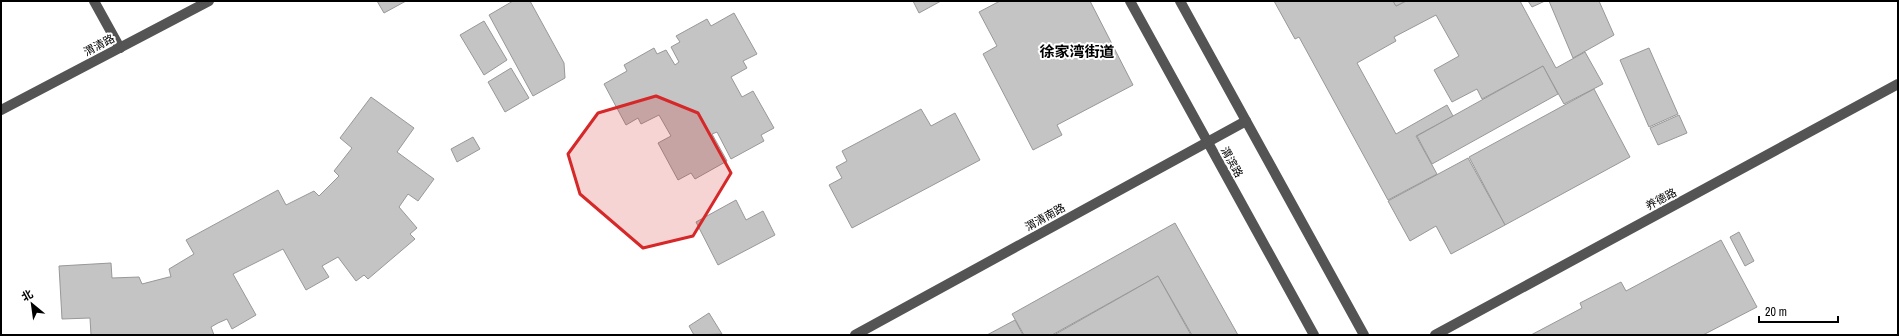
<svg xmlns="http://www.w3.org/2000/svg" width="1899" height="336" viewBox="0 0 1899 336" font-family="'Archivo Narrow','Noto Sans SC',sans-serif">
  <rect width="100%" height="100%" fill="#fff"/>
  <g fill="#c4c4c4" stroke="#989898">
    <path d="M377 1H406L384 13Z"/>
    <path d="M513 1H530L564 63 565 78 533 96 489 15Z"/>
    <path d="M913 1H941L919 13Z"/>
    <path d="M1000 1H1090L1133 85 1057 125 1062 135 1033 150 983 54 997 46 979 12Z"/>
    <path d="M1274 1H1393L1396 6 1406 1H1520L1556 68 1585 52 1603 84 1564 104 1543 66 1482 99 1477 89 1452 102 1434 70 1459 56 1436 15 1394 37 1396 41 1357 63 1396 134 1447 105 1453 116 1416 136 1437 174 1388 200 1299 37 1295 39Z"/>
    <path d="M1393 1H1406L1396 6Z"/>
    <path d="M1528 1H1545L1532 7Z"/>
    <path d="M1549 1H1599L1614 35 1573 58Z"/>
    <path d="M734 13 757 54 743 61 747 68 731 77 742 97 753 91 774 128 761 135 764 141 731 159 717 132 712 134 727 161 695 179 691 173 678 180 658 143 671 136 659 115 641 124 638 118 626 125 604 84 627 71 624 65 654 48 657 54 666 50 675 65 679 62 671 47 680 42 676 36 707 19 711 26Z"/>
    <path d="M484 21 507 60 484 75 460 35Z"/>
    <path d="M1649 48 1678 114 1649 127 1620 60Z"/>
    <path d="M1543 66 1558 94 1432 164 1417 136Z"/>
    <path d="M511 68 529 98 505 112 488 82Z"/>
    <path d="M1594 89 1630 157 1505 225 1469 157Z"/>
    <path d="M371 97 414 128 397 152 434 179 418 201 408 194 399 207 417 228 410 234 415 239 368 279 364 275 356 281 338 257 322 266 329 277 306 290 283 249 233 274 256 315 232 329 227 319 218 323 211 327 214 335H91L90 318 62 319 59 266 111 263 112 278 139 277 142 284 169 277H171L169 269 194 254 186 240 278 190 286 205 314 191 319 196 339 176 334 171 352 148 340 138Z"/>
    <path d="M921 109 931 126 955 113 980 160 852 228 829 185 842 178 836 167 847 161 842 151Z"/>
    <path d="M1679 115 1687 133 1658 145 1650 128Z"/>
    <path d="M473 137 480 149 457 162 451 149Z"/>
    <path d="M1468 158 1505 225 1451 254 1436 226 1410 241 1388 201Z"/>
    <path d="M736 200 746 220 763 211 775 235 718 265 696 222Z"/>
    <path d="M1175 223 1238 335H1192L1158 276 1052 335H1024L1012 314Z"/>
    <path d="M1739 232 1754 261 1745 266 1730 237Z"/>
    <path d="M1721 240 1757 307 1703 335H1531L1582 308 1580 303 1621 282 1626 291Z"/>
    <path d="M1158 276 1191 335H1054Z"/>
    <path d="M709 313 722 334 694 335 689 326Z"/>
    <path d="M1015 320 1023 335H987Z"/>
  </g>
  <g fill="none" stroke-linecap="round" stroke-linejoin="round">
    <g stroke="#545454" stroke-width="10">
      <path d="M94 1 120 48"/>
      <path d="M1130 1 1314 335"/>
      <path d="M1180 1 1364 335"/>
      <path d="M1 110 209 1"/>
      <path d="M855 335 1246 121"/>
      <path d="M1435 335 1898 84"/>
    </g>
  </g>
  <path fill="#d62828" fill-opacity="0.2" stroke="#d62828" stroke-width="3" stroke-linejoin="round" d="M656 96 698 113 731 173 693 236 643 248 580 194 568 154 598 113Z"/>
  <g text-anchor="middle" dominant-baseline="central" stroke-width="4" stroke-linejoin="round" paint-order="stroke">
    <g font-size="11" fill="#000" stroke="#fff">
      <text transform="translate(99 45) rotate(-28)">渭清路</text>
      <text transform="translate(1232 162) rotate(61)">渭滨路</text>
      <text transform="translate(1661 199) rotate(-28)">养德路</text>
      <text transform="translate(1045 217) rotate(-29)">渭清南路</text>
    </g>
    <g font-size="15" font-weight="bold" fill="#000" stroke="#fff">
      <text x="1077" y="51">徐家湾街道</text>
    </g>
  </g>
  <rect width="1899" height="336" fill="none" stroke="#000000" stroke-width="4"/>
  <g transform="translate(32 304) rotate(331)" stroke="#ffffff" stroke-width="3" paint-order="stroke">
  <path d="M0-3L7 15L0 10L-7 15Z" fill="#000000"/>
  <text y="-6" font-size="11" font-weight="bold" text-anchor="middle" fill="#000000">北</text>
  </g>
  <path d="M1759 316v6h79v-6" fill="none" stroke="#000000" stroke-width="2"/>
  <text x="1765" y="316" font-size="12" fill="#000000" stroke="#ffffff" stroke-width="3" paint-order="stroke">20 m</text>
</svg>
